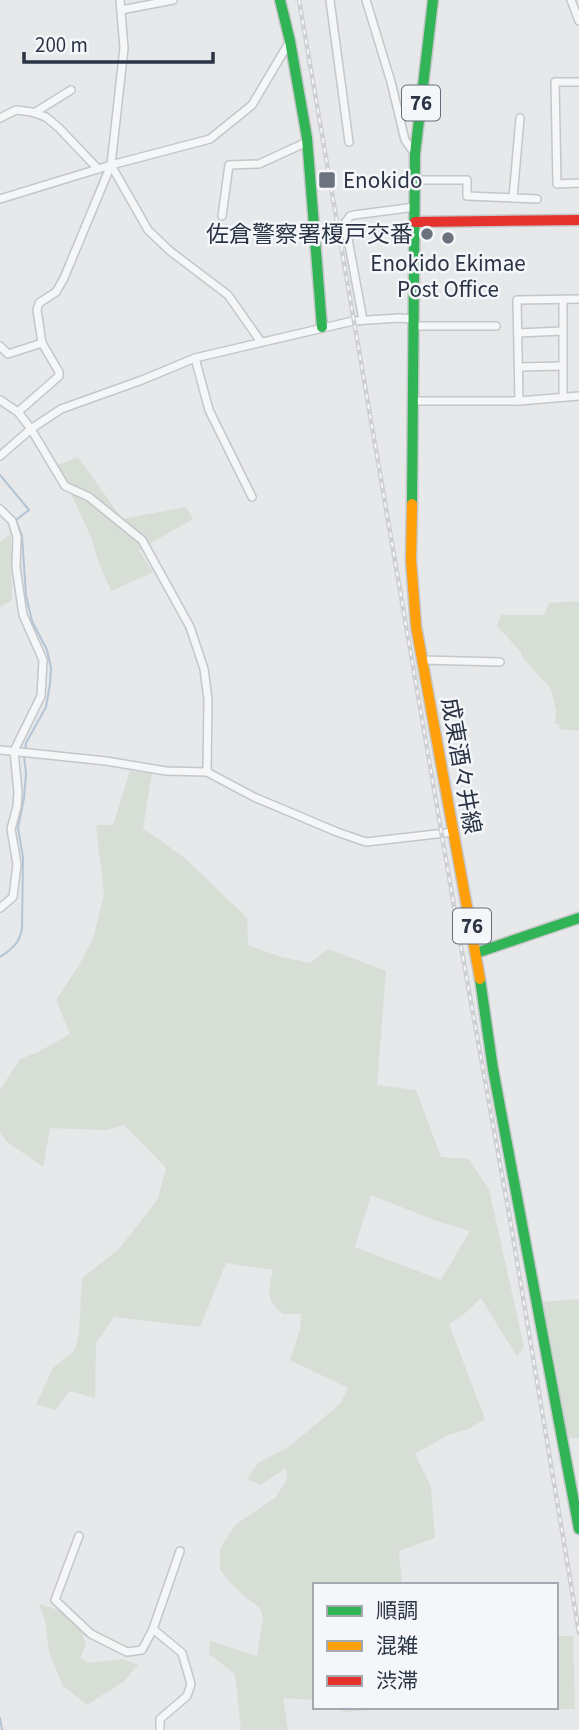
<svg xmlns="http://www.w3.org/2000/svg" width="579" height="1730" viewBox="0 0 579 1730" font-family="'Source Sans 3','Noto Sans JP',sans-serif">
  <rect width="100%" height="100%" fill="#e6e8ea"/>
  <g fill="#d6ded6" fill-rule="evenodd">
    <path d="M78 457 122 519 186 507 193 519 139 550 153 572 111 591 99 563 91 537 58 465Z"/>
    <path d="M11 534 12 600 0 607V542Z"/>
    <path d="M579 601V731L560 729 559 724H555L556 711 551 689 521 656 522 653 497 626 501 615H544L549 603Z"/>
    <path d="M130 771 152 774 143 828 186 859 247 918 248 945 281 957 310 963 328 949 386 971 377 1085 416 1090 441 1157 469 1159 489 1190 524 1347 517 1357 481 1298 464 1314 449 1324 485 1419 469 1429 448 1435 415 1454 431 1487 435 1538 399 1551 402 1585H315V1700L283 1698 288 1730H241L235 1674 209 1654 210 1641 257 1656 263 1619 260 1608 245 1597 230 1582 220 1570V1549L235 1525 276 1497 287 1479 286 1468 261 1485 247 1479 258 1463 289 1447 341 1403 348 1388 290 1360 300 1330 301 1314H283C265 1299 268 1292 273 1270L226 1263 200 1327 114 1317 96 1343 95 1398 70 1391 55 1410 36 1404 53 1368 75 1350 79 1333 82 1278 119 1249 158 1199 166 1168 124 1125 107 1130 50 1128 43 1167 6 1141 0 1131V1090L20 1059 38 1052 70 1034 56 1000 79 965 94 936 104 894 96 825H113ZM371 1195 434 1220 470 1231 441 1280 355 1247Z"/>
    <path d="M579 1299V1439L567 1437 555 1380 542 1302Z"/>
    <path d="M39 1604 68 1613 82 1633 86 1645 80 1657 89 1663 122 1659 138 1665 123 1682 87 1705 63 1686 49 1652 45 1620Z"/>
    <path d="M556 1636H573L575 1709 372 1710 344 1712 337 1707H556Z"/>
  </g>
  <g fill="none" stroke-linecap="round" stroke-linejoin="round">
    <g stroke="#b4c4d5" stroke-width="2">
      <path d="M0 475 29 510 16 520 22 536 26 595 32 621 47 650 51 668 50 684 46 707 26 743 25 750"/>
      <path d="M0 957C12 949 20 943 22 928L23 858 18 828 24 798 26 773 24 756"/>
      <path d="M0 1718 2 1730"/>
    </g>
    <defs>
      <g id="street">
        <path d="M330 0 349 142"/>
        <path d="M366 0 391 82 405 140 415 154"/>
        <path d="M571 0 579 21"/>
        <path d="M121 10 173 0"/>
        <path d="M579 82H555L557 184 579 183"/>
        <path d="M34 113 71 90"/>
        <path d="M0 118 16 110 32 112 46 117 59 128 98 169"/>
        <path d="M111 165 148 230 170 251 228 295 261 342"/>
        <path d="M416 180H467V196L537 199"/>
        <path d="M513 198 520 118"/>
        <path d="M0 199 111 165 210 139 252 105 290 41"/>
        <path d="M222 216 229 165 259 164 307 142"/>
        <path d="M563 301V397"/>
        <path d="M363 320 345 223 350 216 354 215 415 207"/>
        <path d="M413 326H496"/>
        <path d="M518 333 563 331"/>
        <path d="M0 346 8 354 42 343"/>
        <path d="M195 358 209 410 252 497"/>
        <path d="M519 367 563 366"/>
        <path d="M0 400 18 412 31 429 65 486 89 497 142 540 163 578 190 627 204 669 208 699 207 772"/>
        <path d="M412 401H519L579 396"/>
        <path d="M519 401 517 300 579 299"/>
        <path d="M18 412 59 376V372L42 343 37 310 39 303 56 292 64 278 111 165 124 48 120 0"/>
        <path d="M0 456 31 429 61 409 142 380 195 358 353 321 399 318 413 319"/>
        <path d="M0 509 12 521 17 537 16 567 23 615 43 660 41 696 14 751 18 792 17 807 11 829 17 864 13 897 0 908"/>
        <path d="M422 660 500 662"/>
        <path d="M0 750 106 761 166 771 207 772 254 797 337 832 366 842 454 832"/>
        <path d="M79 1536 55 1600 91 1634 127 1652 142 1650 153 1629 182 1653 191 1684 187 1696 160 1719V1730"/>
        <path d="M153 1629 180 1551"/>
      </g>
      <g id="fast">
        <path d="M280 0 290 41 307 138 322 327"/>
        <path d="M412 504 415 154 433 0"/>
        <path d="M476 953 579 918"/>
        <path d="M480 979 493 1069 579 1529"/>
      </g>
      <path id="slow" d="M412 504 411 560 416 626 480 979"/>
      <path id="jam" d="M415 222 579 220"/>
    </defs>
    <use href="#street" stroke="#c4c6c8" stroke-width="10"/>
    <use href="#fast" stroke="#c4c6c8" stroke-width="13"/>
    <use href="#slow" stroke="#c4c6c8" stroke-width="13"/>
    <use href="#jam" stroke="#c4c6c8" stroke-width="13"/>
    <use href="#street" stroke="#f5f6f7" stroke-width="7"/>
    <use href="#fast" stroke="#30b455" stroke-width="10"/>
    <use href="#slow" stroke="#ff9f0a" stroke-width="10"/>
    <use href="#jam" stroke="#e5322d" stroke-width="10"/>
    <defs>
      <path id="rail" d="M299 0 460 941 510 1219 579 1633"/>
    </defs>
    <use href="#rail" stroke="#cecfd2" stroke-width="4.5"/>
    <use href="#rail" stroke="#f4f6f9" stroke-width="2" stroke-dasharray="5" stroke-linecap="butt"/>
  </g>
  <g fill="#6c737f" stroke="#f4f6f9" stroke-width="2.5">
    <rect x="318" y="171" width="18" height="18" rx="3.5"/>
    <circle cx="427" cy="234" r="7"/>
    <circle cx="448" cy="238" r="7"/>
  </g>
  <g text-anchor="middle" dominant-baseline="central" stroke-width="5" stroke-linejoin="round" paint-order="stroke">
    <g fill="#f4f6f9" stroke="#676e7b" stroke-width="2">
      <rect x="402" y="85.5" width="38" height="35" rx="5"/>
      <rect x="453" y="908.5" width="38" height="35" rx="5"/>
    </g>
    <g font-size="21" font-weight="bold" fill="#2b3445">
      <text x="421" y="103">76</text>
      <text x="472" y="926">76</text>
    </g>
    <g font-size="23" fill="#2b3445" stroke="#f4f6f9" text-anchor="start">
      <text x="343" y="180">Enokido</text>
      <text x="413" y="234" text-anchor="end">佐倉警察署榎戸交番</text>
      <text x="448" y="263" text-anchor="middle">Enokido Ekimae<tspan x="448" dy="26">Post Office</tspan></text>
    </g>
    <g font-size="23" fill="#2b3445" stroke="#f4f6f9">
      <text transform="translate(461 766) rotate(80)">成東酒々井線</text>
    </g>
  </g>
  <rect x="313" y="1583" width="245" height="126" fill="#f4f6f9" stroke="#a4a8b1" stroke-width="2"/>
  <rect x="327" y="1606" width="35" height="10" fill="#30b455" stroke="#a4a8b1" stroke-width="2"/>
  <text x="376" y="1618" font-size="21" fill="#2b3445">順調</text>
  <rect x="327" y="1641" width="35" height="10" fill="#ff9f0a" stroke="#a4a8b1" stroke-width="2"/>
  <text x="376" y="1653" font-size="21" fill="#2b3445">混雑</text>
  <rect x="327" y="1676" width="35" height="10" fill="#e5322d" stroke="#a4a8b1" stroke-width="2"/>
  <text x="376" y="1688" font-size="21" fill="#2b3445">渋滞</text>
  <path d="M24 52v10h189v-10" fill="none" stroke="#2b3445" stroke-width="3.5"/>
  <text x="35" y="52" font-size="21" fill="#2b3445" stroke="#f4f6f9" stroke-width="5" paint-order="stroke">200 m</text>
</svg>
